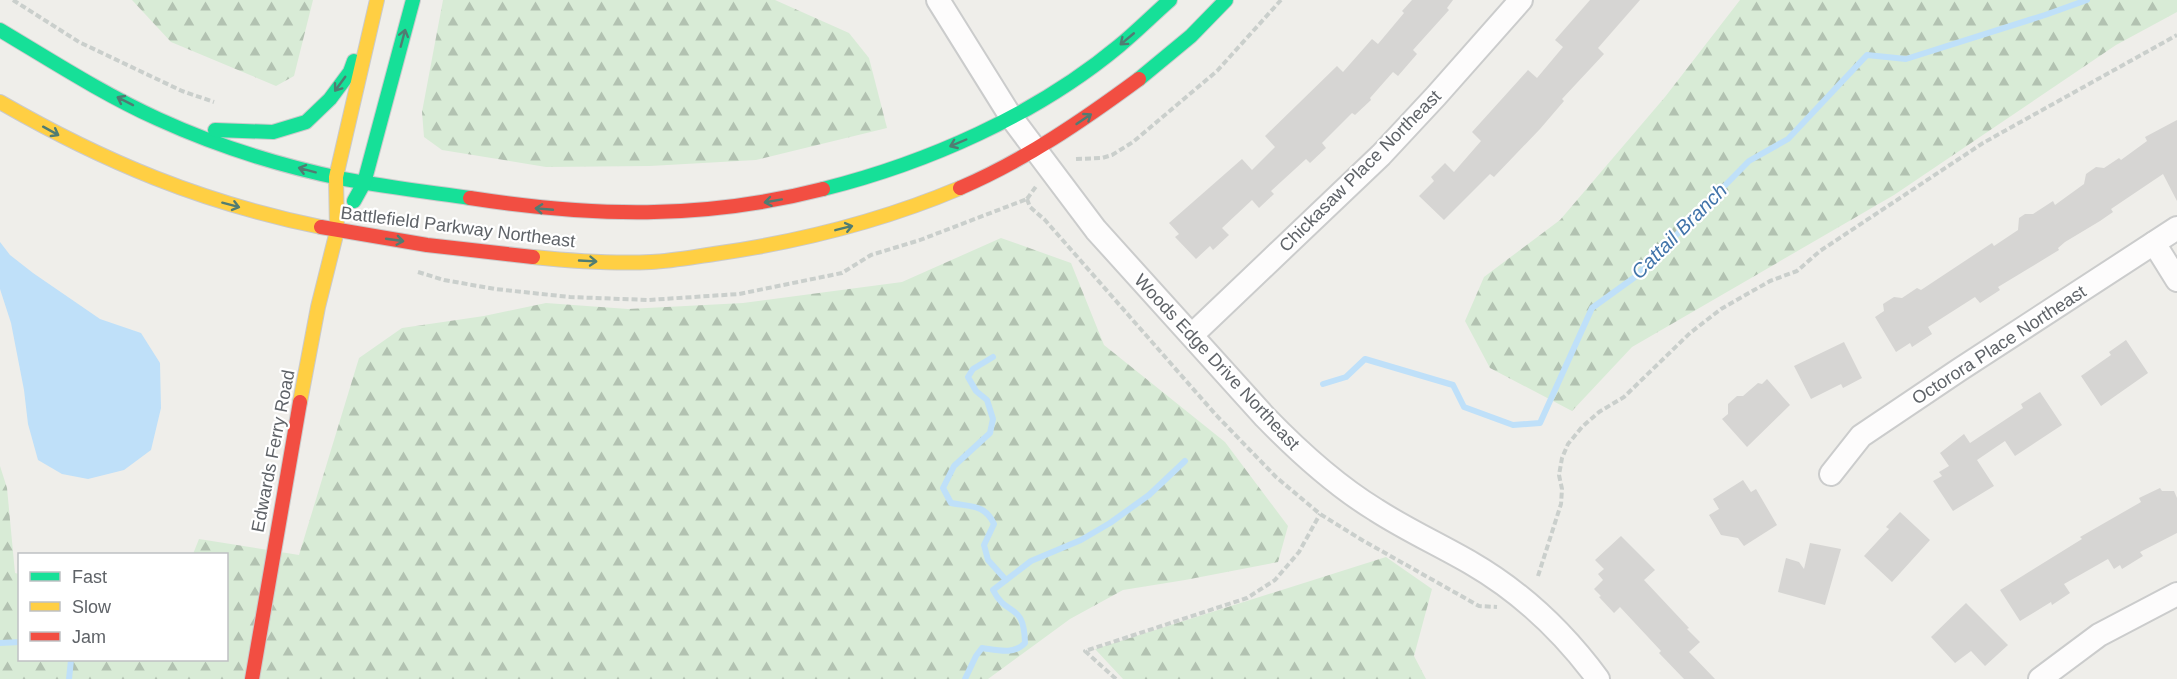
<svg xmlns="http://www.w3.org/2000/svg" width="2177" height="679" viewBox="0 0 2177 679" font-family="Helvetica,sans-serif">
  <defs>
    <pattern id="forest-firs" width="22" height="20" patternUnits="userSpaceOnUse" patternTransform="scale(1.5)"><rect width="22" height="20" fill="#d8ebd6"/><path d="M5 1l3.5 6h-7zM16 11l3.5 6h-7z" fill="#b2c2b1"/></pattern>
  </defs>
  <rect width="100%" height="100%" fill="#efeeea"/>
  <g fill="url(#forest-firs)">
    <path d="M132 0H313L294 76 276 86 171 42Z"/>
    <path d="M443 0H775L849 33 869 58 887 128 756 160 650 166 546 167 442 150 424 137 422 112Z"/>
    <path d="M1740 0H2177V12L2116 45 1894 195 1632 347 1572 411 1490 368 1465 321 1484 277 1560 220 1665 97Z"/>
    <path d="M1001 238 1071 263 1104 345 1225 442 1288 526 1278 562 1185 580 1123 590 1070 619 988 679H0V466L7 488 15 573 19 574 20 660H226V554H193L199 539 299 555 359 358 402 328 484 316 546 303 628 309 743 303 902 282Z"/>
    <path d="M1386 557 1432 589 1414 656 1426 679H1123L1095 649Z"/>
  </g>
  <path fill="#bfe0f9" d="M0 242 10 255 33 273 100 319 141 333 160 363 161 408 151 450 124 470 88 479 62 474 38 460 28 424 24 390 11 323 0 289Z"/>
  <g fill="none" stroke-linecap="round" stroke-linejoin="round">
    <g stroke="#bfe0f9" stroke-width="6">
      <path d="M993 357 973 369 968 377 976 391 987 400 993 419 990 433 954 466 943 488 951 503C971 507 985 504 994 524L984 545 988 560 1006 580"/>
      <path d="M1323 384 1346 377 1365 359 1453 385 1464 407 1513 425 1540 423 1592 308 1635 277 1749 161 1788 139 1867 55 1906 59 2045 15 2087 0"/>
      <path d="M0 643 20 642"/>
      <path d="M69 679 71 660"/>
      <path d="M965 679 976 656 982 648C997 650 1014 655 1025 643 1024 601 1007 618 993 590L1031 561 1081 540 1110 523 1149 495 1185 461"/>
    </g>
  </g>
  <g fill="#d6d5d3">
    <path d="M1412 0H1453L1447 8 1449 10 1413 50 1417 54 1398 76 1393 72 1370 98 1371 100 1355 115 1352 113 1322 143 1326 148 1310 163 1306 159 1271 191 1274 194 1259 208 1252 200 1222 228 1229 235 1213 250 1210 246 1196 259 1175 237 1179 234 1169 223 1242 159 1252 170 1275 147 1265 136 1337 66 1343 72 1372 39 1378 44 1404 13 1402 11Z"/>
    <path d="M1590 0H1640L1598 48 1604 54 1562 99 1564 101 1540 129 1494 177 1490 174 1444 220 1419 196 1434 181 1431 177 1445 163 1454 172 1481 141 1472 132 1528 70 1537 78 1563 47 1555 40Z"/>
    <path d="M2177 120V201L2163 174 2111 209 2113 212 2100 221 2065 242 2058 248 2059 250 1998 287 2000 290 1980 303 1975 297 1928 327 1932 334 1912 347 1910 343 1896 352 1875 317 1884 311 1883 304 1894 297 1902 298 1917 288 1921 290 1992 243 1994 246 2018 230 2019 218 2025 214H2033L2053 201 2055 205 2084 184 2086 174 2096 167 2104 168 2119 158 2121 160 2147 141 2145 137Z"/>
    <path d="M2126 340 2148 373 2101 406 2081 376 2111 355 2109 352Z"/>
    <path d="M1844 342 1862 378 1843 388 1841 384 1811 399 1794 366Z"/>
    <path d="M1767 379 1790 405 1747 447 1722 419 1728 414V404L1737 396H1743L1758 383 1762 384Z"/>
    <path d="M2040 392 2062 425 2015 456 2005 441 1977 460 1994 486 1953 511 1933 481 1942 476 1939 472 1949 466 1940 453 1964 434 1970 443 2023 408 2021 404Z"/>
    <path d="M1743 480 1751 492 1756 489 1777 525 1744 546 1738 538 1721 535 1709 515 1719 509 1713 499Z"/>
    <path d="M2160 488 2162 491H2174L2177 498V533L2140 552 2143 556 2122 569 2120 565 2114 569 2108 559 2064 584 2070 593 2052 605 2051 602 2020 621 2000 590 2082 539 2080 537 2141 502 2139 498Z"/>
    <path d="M1900 512 1930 540 1892 582 1864 556 1889 529 1886 527Z"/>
    <path d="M1621 536 1655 570 1644 580 1689 628 1687 629 1700 642 1689 652 1715 679H1684L1659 653 1661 651 1620 607 1614 613 1599 597 1601 596 1594 589 1603 580 1598 574 1604 569 1595 560Z"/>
    <path d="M1810 543 1841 549 1825 605 1778 592 1786 558 1799 562 1804 569Z"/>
    <path d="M1966 603 2008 645 1985 666 1971 651 1955 663 1931 637Z"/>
  </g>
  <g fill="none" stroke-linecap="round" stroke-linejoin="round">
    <defs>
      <g id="street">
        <path d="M938 0 1011 117 1096 230 1265 417C1298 451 1335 485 1376 510 1407 530 1440 545 1471 563 1521 592 1564 633 1598 679"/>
        <path d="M2154 243 2177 280"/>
        <path d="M1192 335 1381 155 1436 96 1521 0"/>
        <path d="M1831 474 1861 436 1959 370 2177 228"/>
        <path d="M2040 679 2099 635 2177 594"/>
      </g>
      <g id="fast">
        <path d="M0 30C52 61 103 94 158 119 217 146 281 166 344 179 386 187 428 192 470 198"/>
        <path d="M1139 79 1191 36 1226 0"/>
        <path d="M215 130 273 132 306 122 330 99 350 72 354 61"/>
        <path d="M823 189C927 163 1036 115 1119 46 1136 32 1153 15 1170 0"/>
        <path d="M354 201 364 183 413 0"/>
      </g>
      <g id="slow">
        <path d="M0 102C104 162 203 203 321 227"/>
        <path d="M533 257C572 261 612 264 651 262 672 261 693 257 714 254 798 242 882 221 960 188"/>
        <path d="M300 402 318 307 337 231 336 177 377 0"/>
      </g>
      <g id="jam">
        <path d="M960 188C1025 160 1082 121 1139 79"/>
        <path d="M470 198C593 217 702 220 823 189"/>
        <path d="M321 227 427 245 533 257"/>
        <path d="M252 679 300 402"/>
      </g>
    </defs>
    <use href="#street" stroke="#cbcccc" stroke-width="26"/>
    <use href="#fast" stroke="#cacacb" stroke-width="16"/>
    <use href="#slow" stroke="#cacacb" stroke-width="16"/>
    <use href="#jam" stroke="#cacacb" stroke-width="16"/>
    <g stroke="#cacfcc" stroke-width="4" stroke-dasharray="6 3" stroke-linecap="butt">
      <path d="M13 0 79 42 182 91 214 102"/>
      <path d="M1076 159 1102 158 1112 155 1133 142 1217 71 1281 0"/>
      <path d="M1027 199 1030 207 1045 220 1216 415 1276 477 1320 514 1362 540 1479 606 1497 607"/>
      <path d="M1027 199 1037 185"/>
      <path d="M418 272 444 280 495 289 570 297 648 300 739 294 842 273 871 255 920 240 1027 199"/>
      <path d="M1538 576 1561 504 1562 489 1559 475 1562 458 1568 444 1582 427 1599 412 1624 397 1690 333 1721 309 1770 281 1797 271 1820 251 1983 143 2177 35"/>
      <path d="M1116 679 1085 651 1247 598 1275 580 1299 552 1320 514"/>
    </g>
    <use href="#street" stroke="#fdfcfc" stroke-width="22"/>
    <use href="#fast" stroke="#16e098" stroke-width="14"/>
    <use href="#slow" stroke="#ffcf43" stroke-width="14"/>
    <use href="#jam" stroke="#f24e42" stroke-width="14"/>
  </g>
  <defs><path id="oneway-shaft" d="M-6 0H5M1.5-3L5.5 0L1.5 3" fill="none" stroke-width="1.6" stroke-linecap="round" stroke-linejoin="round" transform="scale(1.5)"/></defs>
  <g stroke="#507c72">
    <use href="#oneway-shaft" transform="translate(403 38) rotate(-75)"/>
    <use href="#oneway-shaft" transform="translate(1127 39) rotate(140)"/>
    <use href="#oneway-shaft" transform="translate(340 84) rotate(126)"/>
    <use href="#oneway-shaft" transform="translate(125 101) rotate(-153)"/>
    <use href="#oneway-shaft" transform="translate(1084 119) rotate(-34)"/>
    <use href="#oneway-shaft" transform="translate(51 131) rotate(29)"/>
    <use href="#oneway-shaft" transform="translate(958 143) rotate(157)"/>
    <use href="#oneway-shaft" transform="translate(307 170) rotate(-165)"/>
    <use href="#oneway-shaft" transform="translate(773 201) rotate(170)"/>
    <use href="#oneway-shaft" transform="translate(231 205) rotate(15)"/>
    <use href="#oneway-shaft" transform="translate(544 209) rotate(-175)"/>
    <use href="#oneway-shaft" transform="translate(844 228) rotate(-14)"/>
    <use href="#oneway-shaft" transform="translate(395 240) rotate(8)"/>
    <use href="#oneway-shaft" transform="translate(588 261) rotate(3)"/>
  </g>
  <g text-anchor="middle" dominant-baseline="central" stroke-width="4.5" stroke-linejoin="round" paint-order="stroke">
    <g font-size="18" fill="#5f6368" stroke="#fff">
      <text transform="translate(1360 171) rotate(-45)">Chickasaw Place Northeast</text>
      <text transform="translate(458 227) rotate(7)">Battlefield Parkway Northeast</text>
      <text transform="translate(1999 345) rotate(-33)">Octorora Place Northeast</text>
      <text transform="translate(1217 362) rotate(47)">Woods Edge Drive Northeast</text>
      <text transform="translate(273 451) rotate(-79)">Edwards Ferry Road</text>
    </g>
    <g font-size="20" font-style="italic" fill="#4174aa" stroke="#fff">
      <text transform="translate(1679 231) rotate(-45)">Cattail Branch</text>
    </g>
  </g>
  <rect x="18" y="553" width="210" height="108" fill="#ffffff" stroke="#bfc1c3" stroke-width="1.5"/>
  <rect x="30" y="572" width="30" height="9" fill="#16e098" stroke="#bfc1c3" stroke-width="1.5"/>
  <text x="72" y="583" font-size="18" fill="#5f6368">Fast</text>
  <rect x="30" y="602" width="30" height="9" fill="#ffcf43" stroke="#bfc1c3" stroke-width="1.5"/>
  <text x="72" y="613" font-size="18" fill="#5f6368">Slow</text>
  <rect x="30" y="632" width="30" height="9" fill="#f24e42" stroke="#bfc1c3" stroke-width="1.5"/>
  <text x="72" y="643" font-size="18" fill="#5f6368">Jam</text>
</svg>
